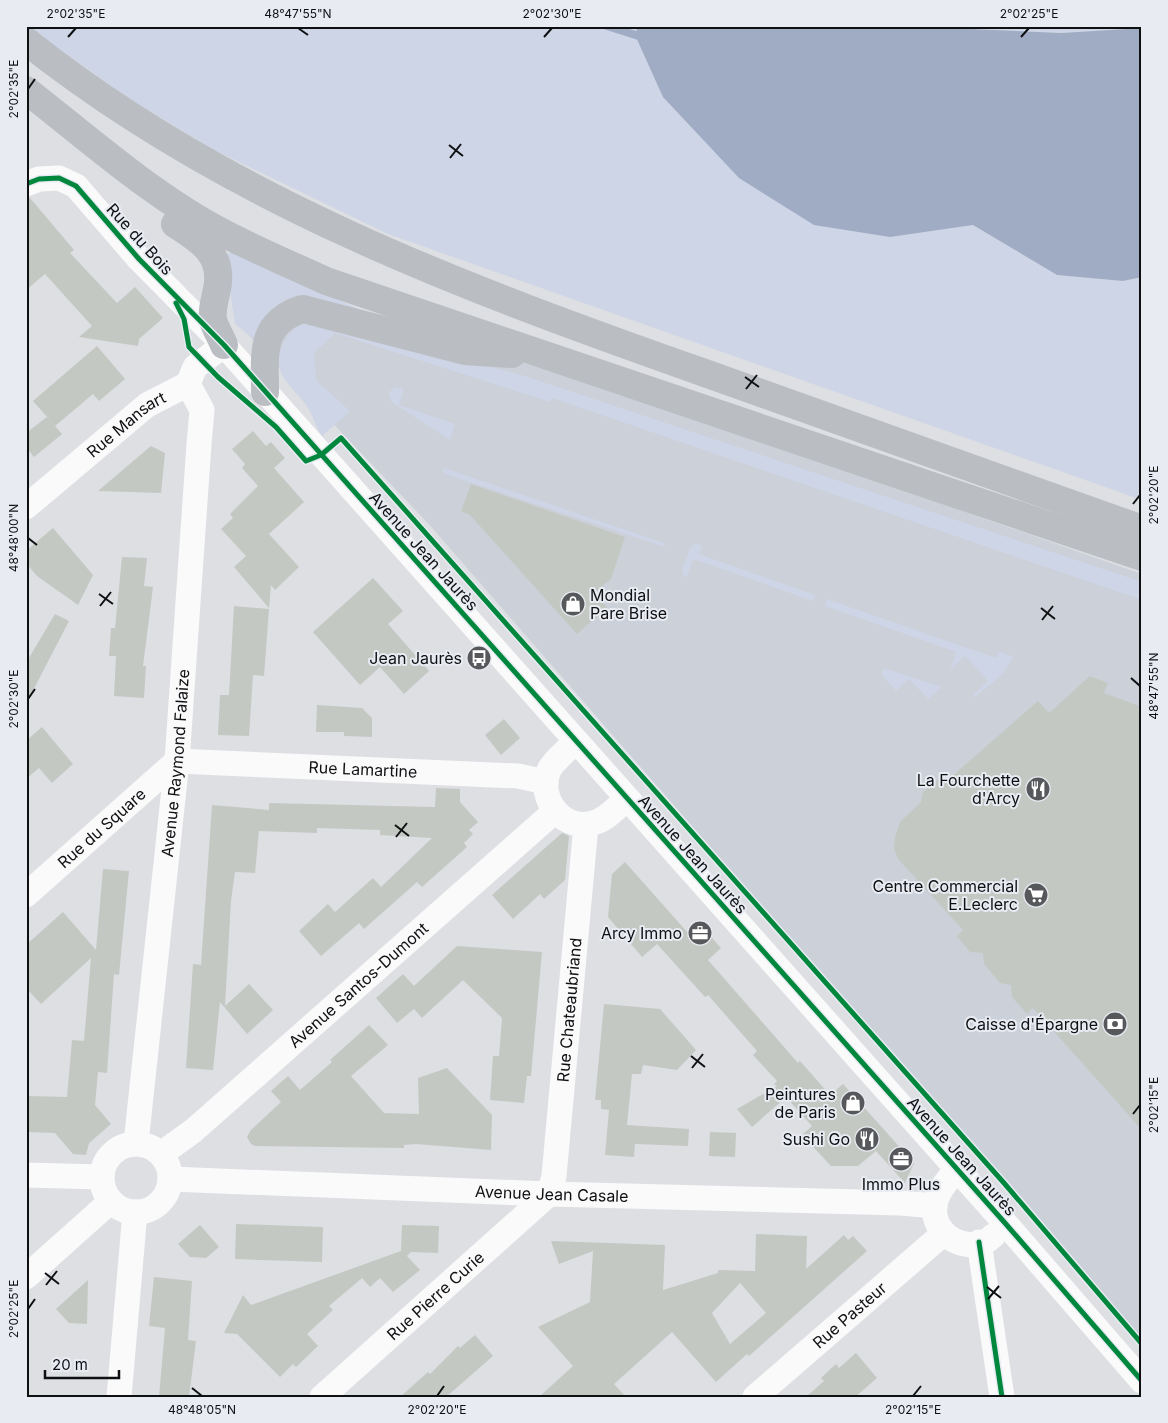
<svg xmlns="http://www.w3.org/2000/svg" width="1168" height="1423" viewBox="0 0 1168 1423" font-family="Inter,sans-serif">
  <rect width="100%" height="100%" fill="#dddfe3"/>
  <path fill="#ccd0d9" d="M230 254 361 312 657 404 1142 574V1342L427 522 237 323Z"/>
  <g fill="#cdd5e6">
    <path d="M26 26H638L635 35 890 237 973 225 1057 275 1123 281 1142 277V500L388 234 214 150 130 99Z"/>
    <path d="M903 26H1142V28L1061 33Z"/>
    <path d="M229 253H233L361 310 299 295C275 300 266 318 255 337H252L235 324 234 318 225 257Z"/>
    <path d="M303 323 355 328 528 377 1142 582V600L552 398 550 402 335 333 314 353 316 380 350 411 322 436C315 426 313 414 306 405 299 395 290 388 284 378 271 359 285 332 303 323Z"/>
    <path d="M395 387 404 389 399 405 455 424 450 440 396 405 391 401 389 392Z"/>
    <path d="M444 468 664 543 665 547 445 474 442 470Z"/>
    <path d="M695 544 702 545 699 554 815 595 813 601 693 559 687 577 684 576 682 570 690 548Z"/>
    <path d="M827 599 996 658 999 651 1013 657 1004 673 975 697 973 695 988 681 965 656 950 670 956 652 825 606Z"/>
    <path d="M884 668 942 687 928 699 909 679 896 691 881 674Z"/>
  </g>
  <path fill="#a0acc4" d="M638 26H903L1061 33 1142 28V277L1123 281 1057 275 973 225 890 237 814 225 739 178 663 97 635 35Z"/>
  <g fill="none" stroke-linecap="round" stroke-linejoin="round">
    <path stroke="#a0acc4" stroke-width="8" d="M607 26 645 38"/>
  </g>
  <g fill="#c4c8c3" fill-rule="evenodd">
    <path d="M26 198H30L74 250 70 253 117 303 135 287 163 318 139 339 138 346 79 337 92 326 45 274 26 290Z"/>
    <path d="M97 346 125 379 99 401 93 394 55 426 33 401Z"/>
    <path d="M47 417 62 434 34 457 26 447V433Z"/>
    <path d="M253 431 266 446 271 442 285 458 274 468 304 502 269 534 299 567 275 590 271 585 269 608 234 567 246 556 221 529 233 518 230 514 258 486 242 468 245 464 232 449Z"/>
    <path d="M151 446 165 453 161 493 98 491Z"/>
    <path d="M471 484 625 537 611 579 594 593 607 607 577 634 470 515 461 511Z"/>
    <path d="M53 528 93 575 78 605 37 576 26 563V551Z"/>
    <path d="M122 557 147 558 144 586 153 587 143 666H146L144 698 114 696 116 656H109L111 628H115Z"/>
    <path d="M373 578 403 611 388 624 429 671 404 694 380 667 360 685 313 632Z"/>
    <path d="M234 606 269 609 264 676 253 675 249 736 218 735 220 695H229Z"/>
    <path d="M55 614 69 621 26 704V663Z"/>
    <path d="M1090 676 1108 683 1104 693 1142 707V1130L1033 1008 1027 1014 1012 997 1011 985 1000 983 984 964 983 953 970 952 957 936 963 930 898 859 894 848 895 837 900 822 921 802 923 792 937 780 949 779 1038 701 1049 713Z"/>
    <path d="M317 705 362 708 372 718V737L344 736V732H316Z"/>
    <path d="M504 719 520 738 501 755 485 735Z"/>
    <path d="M42 727 73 764 52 783 39 768 26 779V741Z"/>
    <path d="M436 788 460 789V802L478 822 469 830 473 834 464 843 467 847 422 887 417 882 364 929 359 923 321 956 299 931 328 904 335 912 373 878 381 887 432 838 380 835V830L317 828V833L259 831 255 873 235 872 231 901 225 1006 249 984 273 1010 247 1034 220 1002 213 1070 186 1068 193 964 201 965 212 805 269 810V803L435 807Z"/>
    <path d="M562 833 569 836 565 880 544 899 540 894 513 919 492 895Z"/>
    <path d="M625 862 688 933 699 923 721 948 708 960 798 1063 800 1061 830 1095 843 1084 914 1163 905 1183 876 1151 858 1166H831L802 1135 812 1126 786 1097 752 1127 737 1109 777 1086 774 1084 777 1081 753 1055 757 1051 708 995 705 997 657 944 642 957 608 917 612 874Z"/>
    <path d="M103 869 129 871 119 975 114 974 107 1073 98 1072 95 1105 111 1124 89 1143 86 1155 73 1154 55 1133 26 1132V1096L67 1097 72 1040 84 1041 91 958 41 1004 26 988V945L63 912 96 950Z"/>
    <path d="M457 946 542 952 531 1076H527L524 1103 490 1100 493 1056H499L502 1018 463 980 422 1018 414 1009 397 1023 376 998 403 974 414 986Z"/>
    <path d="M604 1004 660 1009 696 1050 677 1070 643 1065 641 1074H632L627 1125 689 1129 688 1146 635 1144 634 1157 605 1155 609 1110 601 1109V1100H595Z"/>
    <path d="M369 1025 388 1045 351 1076 384 1113 419 1114 418 1078 447 1068 492 1115 491 1150 416 1144 404 1145V1148L255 1146 251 1144 247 1137 251 1130 281 1102 271 1091 288 1076 300 1090 332 1062 330 1060Z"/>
    <path d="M710 1132 736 1133 735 1157 709 1156Z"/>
    <path d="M236 1224 323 1227 322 1262 235 1259Z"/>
    <path d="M200 1225 219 1247 206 1258 190 1257 178 1244Z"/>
    <path d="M402 1225 439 1226 438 1253 411 1252 407 1256 420 1270 393 1292 380 1278 370 1287 362 1278 329 1306 333 1310 307 1334 318 1346 296 1367 293 1364 280 1377 237 1334 224 1333 243 1295 251 1305 401 1251Z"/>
    <path d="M756 1234 807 1236 806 1269 844 1235 848 1240 853 1236 867 1251 749 1356 747 1354 716 1382 672 1332 614 1384 626 1397H539L573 1366 538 1327 590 1302 593 1251 559 1264 551 1241 665 1245 663 1290 718 1273V1270L755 1271ZM740 1283 766 1313 730 1344 712 1313Z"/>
    <path d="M154 1277 192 1281 188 1340 196 1341 189 1397H159L165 1328 149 1326Z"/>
    <path d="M88 1280 87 1324 69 1323 56 1309Z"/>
    <path d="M475 1335 493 1356 446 1397H400L428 1372 430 1374 458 1346 460 1348Z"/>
    <path d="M856 1353 877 1378 855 1397H806L824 1381 821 1378 836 1364 839 1368Z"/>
  </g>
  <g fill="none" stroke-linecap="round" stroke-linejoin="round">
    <g stroke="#fafafb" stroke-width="25">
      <path d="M26 184 39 179 59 178 76 186 139 259 224 345 1005 1223 1142 1381"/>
      <path id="s1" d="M26 507 147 405 188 384 195 367 224 345"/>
      <path d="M575 742C568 750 554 760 549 770 536 799 565 834 596 822 607 819 618 806 627 799"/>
      <path id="s2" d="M26 895 177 761 518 776 546 782"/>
      <path id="s3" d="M136 1143 177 761 199 444 202 410 188 384"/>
      <circle cx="136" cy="1178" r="34"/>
      <path id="s4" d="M161 1154 193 1131 554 812"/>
      <path d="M957 1169C948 1180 937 1191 935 1205 930 1237 972 1257 993 1236"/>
      <path d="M26 1175 102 1177"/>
      <path id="s5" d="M170 1179 549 1194 901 1203 935 1206"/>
      <path d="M979 1242 1002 1397"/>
      <path d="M26 1277 111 1201"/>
      <path d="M119 1397 135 1212"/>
      <path id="s6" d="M322 1397 549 1194 554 1176 586 825"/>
      <path id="s7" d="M755 1397 943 1234"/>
    </g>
    <g stroke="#babdc2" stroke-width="28">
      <path d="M26 41C226 200 464 288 702 372 848 425 995 477 1142 529"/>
      <path d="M26 90C89 139 151 195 223 233 256 250 291 265 326 281L1142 557"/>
      <path d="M175 224C196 238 221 251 218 282 217 295 211 307 213 320 215 328 221 337 224 345"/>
      <path d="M265 392C265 355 259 322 303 309L465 351 512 354"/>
    </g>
    <defs>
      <g id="cycleway">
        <path d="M26 184 39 179 59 178 76 186 139 259 224 345 1005 1223 1142 1381"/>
        <path d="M176 303 184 319 189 347 218 377 276 427 306 461 321 455 341 438 1004 1183 1142 1344"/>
        <path d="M979 1242 1002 1397"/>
      </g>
    </defs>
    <use href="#cycleway" stroke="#e8ebf2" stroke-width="8"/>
    <use href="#cycleway" stroke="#00873e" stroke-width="5"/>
  </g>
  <path fill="none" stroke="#0f1012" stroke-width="2" d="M298 28 308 35M68 37 76 28M544 37 552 28M1021 37 1029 28M28 89 35 79M449 145 463 156M450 158 461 144M745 377 759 387M746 389 757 375M1133 504 1140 495M28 538 37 545M99 594 113 604M100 606 111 592M1041 608 1055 619M1042 620 1053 606M1131 678 1140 686M28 699 35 689M395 825 409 836M396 837 407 823M691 1056 705 1067M692 1068 703 1054M1133 1114 1140 1105M45 1273 59 1284M46 1285 57 1271M987 1287 1001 1298M988 1299 999 1286M28 1309 35 1299M192 1388 202 1396M437 1396 444 1386M913 1396 921 1386"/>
  <defs>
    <symbol id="shop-disc" viewBox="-11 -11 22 22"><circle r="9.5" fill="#57585b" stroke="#e8ebf2"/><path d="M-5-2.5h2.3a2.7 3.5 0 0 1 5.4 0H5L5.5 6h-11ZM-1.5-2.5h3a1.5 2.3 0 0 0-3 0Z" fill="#fff"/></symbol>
    <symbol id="bus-disc" viewBox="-11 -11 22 22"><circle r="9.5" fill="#57585b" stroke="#e8ebf2"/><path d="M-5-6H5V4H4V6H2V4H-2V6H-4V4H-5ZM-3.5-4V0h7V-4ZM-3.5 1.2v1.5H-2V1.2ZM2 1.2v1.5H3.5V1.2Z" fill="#fff"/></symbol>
    <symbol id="restaurant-disc" viewBox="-11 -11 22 22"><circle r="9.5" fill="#57585b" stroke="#e8ebf2"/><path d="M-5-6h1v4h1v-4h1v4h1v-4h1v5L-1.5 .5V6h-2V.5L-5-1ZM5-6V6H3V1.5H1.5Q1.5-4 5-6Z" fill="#fff"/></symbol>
    <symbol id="supermarket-disc" viewBox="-11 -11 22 22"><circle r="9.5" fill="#57585b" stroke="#e8ebf2"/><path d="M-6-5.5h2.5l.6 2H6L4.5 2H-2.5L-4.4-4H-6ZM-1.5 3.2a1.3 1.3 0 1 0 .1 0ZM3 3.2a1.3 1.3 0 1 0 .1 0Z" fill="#fff"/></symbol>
    <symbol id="office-disc" viewBox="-11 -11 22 22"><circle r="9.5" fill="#57585b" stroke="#e8ebf2"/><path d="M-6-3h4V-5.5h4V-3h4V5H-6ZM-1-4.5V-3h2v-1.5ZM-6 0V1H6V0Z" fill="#fff"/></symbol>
    <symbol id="bank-disc" viewBox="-11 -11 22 22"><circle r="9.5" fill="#57585b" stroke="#e8ebf2"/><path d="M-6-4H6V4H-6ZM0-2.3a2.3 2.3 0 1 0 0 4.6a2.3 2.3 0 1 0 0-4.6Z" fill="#fff"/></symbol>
  </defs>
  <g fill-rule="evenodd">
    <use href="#shop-disc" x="559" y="590" width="28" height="28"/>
    <use href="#bus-disc" x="465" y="644" width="28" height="28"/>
    <use href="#restaurant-disc" x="1024" y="775" width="28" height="28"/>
    <use href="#supermarket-disc" x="1022" y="881" width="28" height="28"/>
    <use href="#office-disc" x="686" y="919" width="28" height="28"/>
    <use href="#bank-disc" x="1101" y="1010" width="28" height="28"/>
    <use href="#shop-disc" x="839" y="1089" width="28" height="28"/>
    <use href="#restaurant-disc" x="853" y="1125" width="28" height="28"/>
    <use href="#office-disc" x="887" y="1145" width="28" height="28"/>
  </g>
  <g text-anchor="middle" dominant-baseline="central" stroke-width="4" stroke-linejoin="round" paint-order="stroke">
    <g font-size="16" fill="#0f1012" stroke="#e8ebf2">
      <text transform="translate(140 239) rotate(48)">Rue du Bois</text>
      <text stroke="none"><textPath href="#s1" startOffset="130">Rue Mansart</textPath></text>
      <text transform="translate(424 551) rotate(48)">Avenue Jean Jaurès</text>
      <text stroke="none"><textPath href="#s3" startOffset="382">Avenue Raymond Falaize</textPath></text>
      <text stroke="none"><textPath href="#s2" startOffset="388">Rue Lamartine</textPath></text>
      <text stroke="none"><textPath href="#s2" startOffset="101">Rue du Square</textPath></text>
      <text transform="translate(693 854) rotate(48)">Avenue Jean Jaurès</text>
      <text stroke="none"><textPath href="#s4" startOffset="260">Avenue Santos-Dumont</textPath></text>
      <text stroke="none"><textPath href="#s6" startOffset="490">Rue Chateaubriand</textPath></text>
      <text transform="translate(962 1156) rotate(48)">Avenue Jean Jaurès</text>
      <text stroke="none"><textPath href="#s5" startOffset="382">Avenue Jean Casale</textPath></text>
      <text stroke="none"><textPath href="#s6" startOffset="152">Rue Pierre Curie</textPath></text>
      <text stroke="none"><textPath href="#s7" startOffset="125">Rue Pasteur</textPath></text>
    </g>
    <g font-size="16" fill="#0f1012" stroke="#e8ebf2" text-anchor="end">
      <text x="590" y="595" text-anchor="start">Mondial<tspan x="590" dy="18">Pare Brise</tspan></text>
      <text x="462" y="658">Jean Jaurès</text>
      <text x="1020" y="780">La Fourchette<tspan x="1020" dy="18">d'Arcy</tspan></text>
      <text x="1018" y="886">Centre Commercial<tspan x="1018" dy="18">E.Leclerc</tspan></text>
      <text x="682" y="933">Arcy Immo</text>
      <text x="1098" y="1024">Caisse d'Épargne</text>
      <text x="836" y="1094">Peintures<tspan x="836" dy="18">de Paris</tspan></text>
      <text x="850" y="1139">Sushi Go</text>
      <text x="901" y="1184" text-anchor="middle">Immo Plus</text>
    </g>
  </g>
  <rect width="1168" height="1423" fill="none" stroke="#e8ebf2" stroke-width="55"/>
  <path d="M45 1370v8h74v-8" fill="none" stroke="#0f1012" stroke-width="2.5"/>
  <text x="52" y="1370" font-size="15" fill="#0f1012" stroke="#e8ebf2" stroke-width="4" paint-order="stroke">20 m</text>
  <rect x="28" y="28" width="1112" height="1368" fill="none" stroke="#0f1012" stroke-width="2"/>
  <g font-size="12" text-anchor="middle" fill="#0f1012">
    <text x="76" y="18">2°02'35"E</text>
    <text x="298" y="18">48°47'55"N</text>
    <text x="552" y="18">2°02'30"E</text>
    <text x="1029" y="18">2°02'25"E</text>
    <text transform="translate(14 89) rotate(-90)" y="4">2°02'35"E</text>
    <text transform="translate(1154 495) rotate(-90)" y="4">2°02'20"E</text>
    <text transform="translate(14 538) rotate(-90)" y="4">48°48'00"N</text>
    <text transform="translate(1154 686) rotate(-90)" y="4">48°47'55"N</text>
    <text transform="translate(14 699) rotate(-90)" y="4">2°02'30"E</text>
    <text transform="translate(1154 1105) rotate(-90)" y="4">2°02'15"E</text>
    <text transform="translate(14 1309) rotate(-90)" y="4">2°02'25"E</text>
    <text x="202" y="1414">48°48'05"N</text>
    <text x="437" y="1414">2°02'20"E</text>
    <text x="913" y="1414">2°02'15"E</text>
  </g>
</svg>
